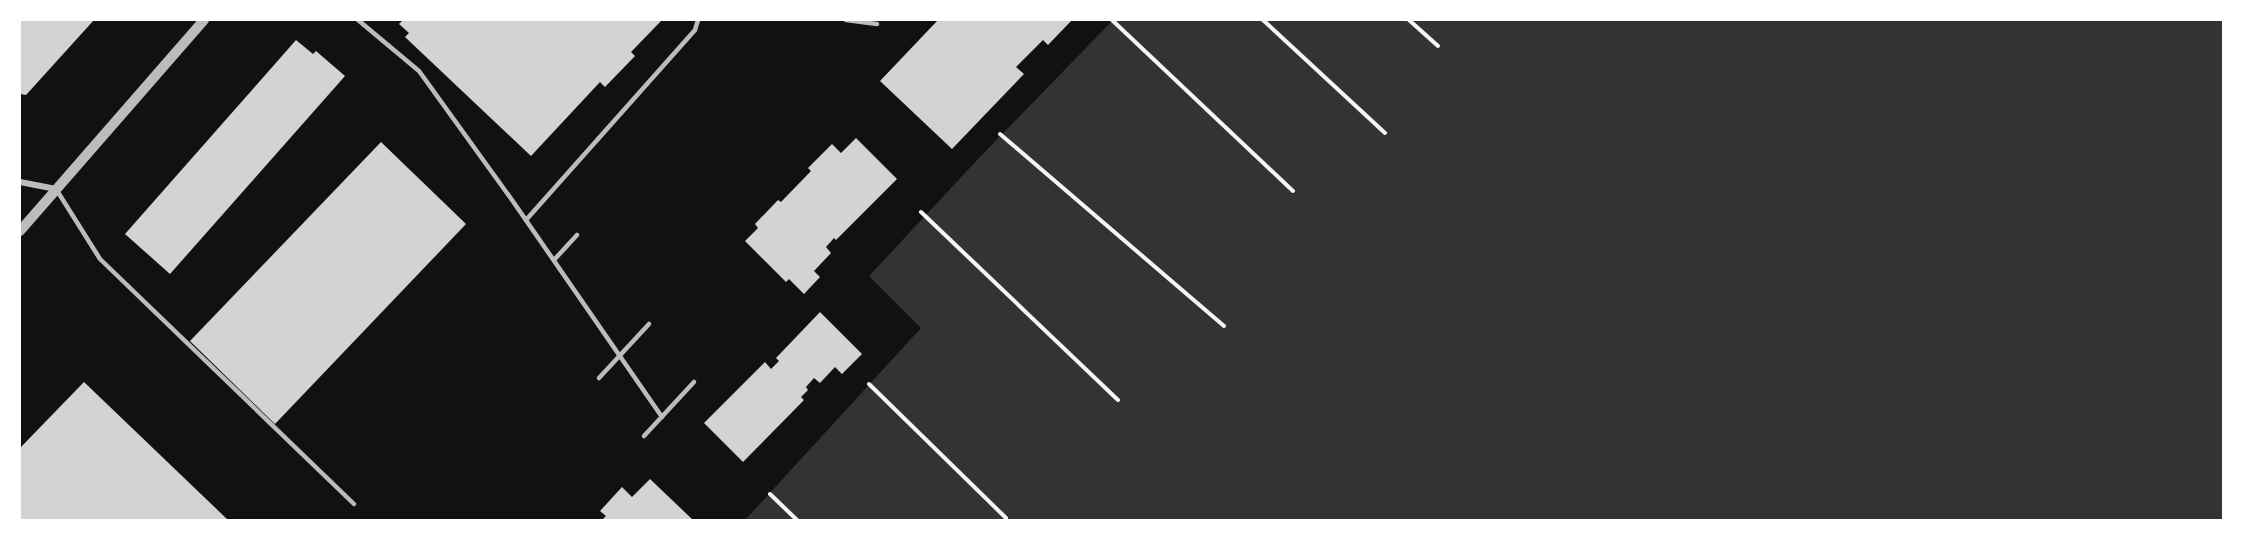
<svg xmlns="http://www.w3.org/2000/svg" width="2243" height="540" viewBox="0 0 2243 540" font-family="'Asap Condensed',sans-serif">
  <rect width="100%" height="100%" fill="#111"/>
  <path fill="#333" d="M1113 20H2223V520H745L921 328 869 276 979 158Z"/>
  <g fill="#d3d3d3">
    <path d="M20 20H94L26 95 20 94Z"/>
    <path d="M403 20H662L631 52 635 56 605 87 600 82 531 156 405 37 409 33 399 24Z"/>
    <path d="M938 20H1072L1048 45 1043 40 1016 67 1024 74 952 149 880 81Z"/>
    <path d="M296 40 313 54 316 51 345 76 170 274 125 234Z"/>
    <path d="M856 138 897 179 836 240 834 238 826 247 831 253 814 271 820 277 804 294 789 279 786 282 745 241 758 228 755 224 778 200 781 202 811 171 808 168 832 144 841 153Z"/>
    <path d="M381 142 466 224 275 424 190 341Z"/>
    <path d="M820 312 862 354 842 374 835 367 820 383 814 378 806 387 808 390 801 397 804 400 743 462 704 423 765 362 771 369 779 361 776 358Z"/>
    <path d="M84 382 228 520H20V448Z"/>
    <path d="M650 479 693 520H602L606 516 600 511 622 487 632 497Z"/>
  </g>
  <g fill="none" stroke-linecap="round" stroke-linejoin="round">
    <g stroke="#f5f5f5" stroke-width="4">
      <path d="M1112 20 1293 191"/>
      <path d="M1263 20 1385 133"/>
      <path d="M1409 20 1438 46"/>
      <path d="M1000 134 1224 326"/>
      <path d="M921 212 1118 400"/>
      <path d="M869 384 1006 518"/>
      <path d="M770 494 797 520"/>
    </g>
    <g stroke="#bcbcbc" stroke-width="4.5">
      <path d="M358 20 419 71 512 200 662 417"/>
      <path d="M846 20 877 24"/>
      <path d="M56 189 100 259 354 504"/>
      <path d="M526 220 695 30 698 20"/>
      <path d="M554 260 577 235"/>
      <path d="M599 378 649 324"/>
      <path d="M644 436 694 382"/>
    </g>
    <path stroke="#bcbcbc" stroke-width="6" d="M20 182 56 189"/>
    <path stroke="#bcbcbc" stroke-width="10" d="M20 231 204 20"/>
  </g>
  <rect width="2243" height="540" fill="none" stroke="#ffffff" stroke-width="42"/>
</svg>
